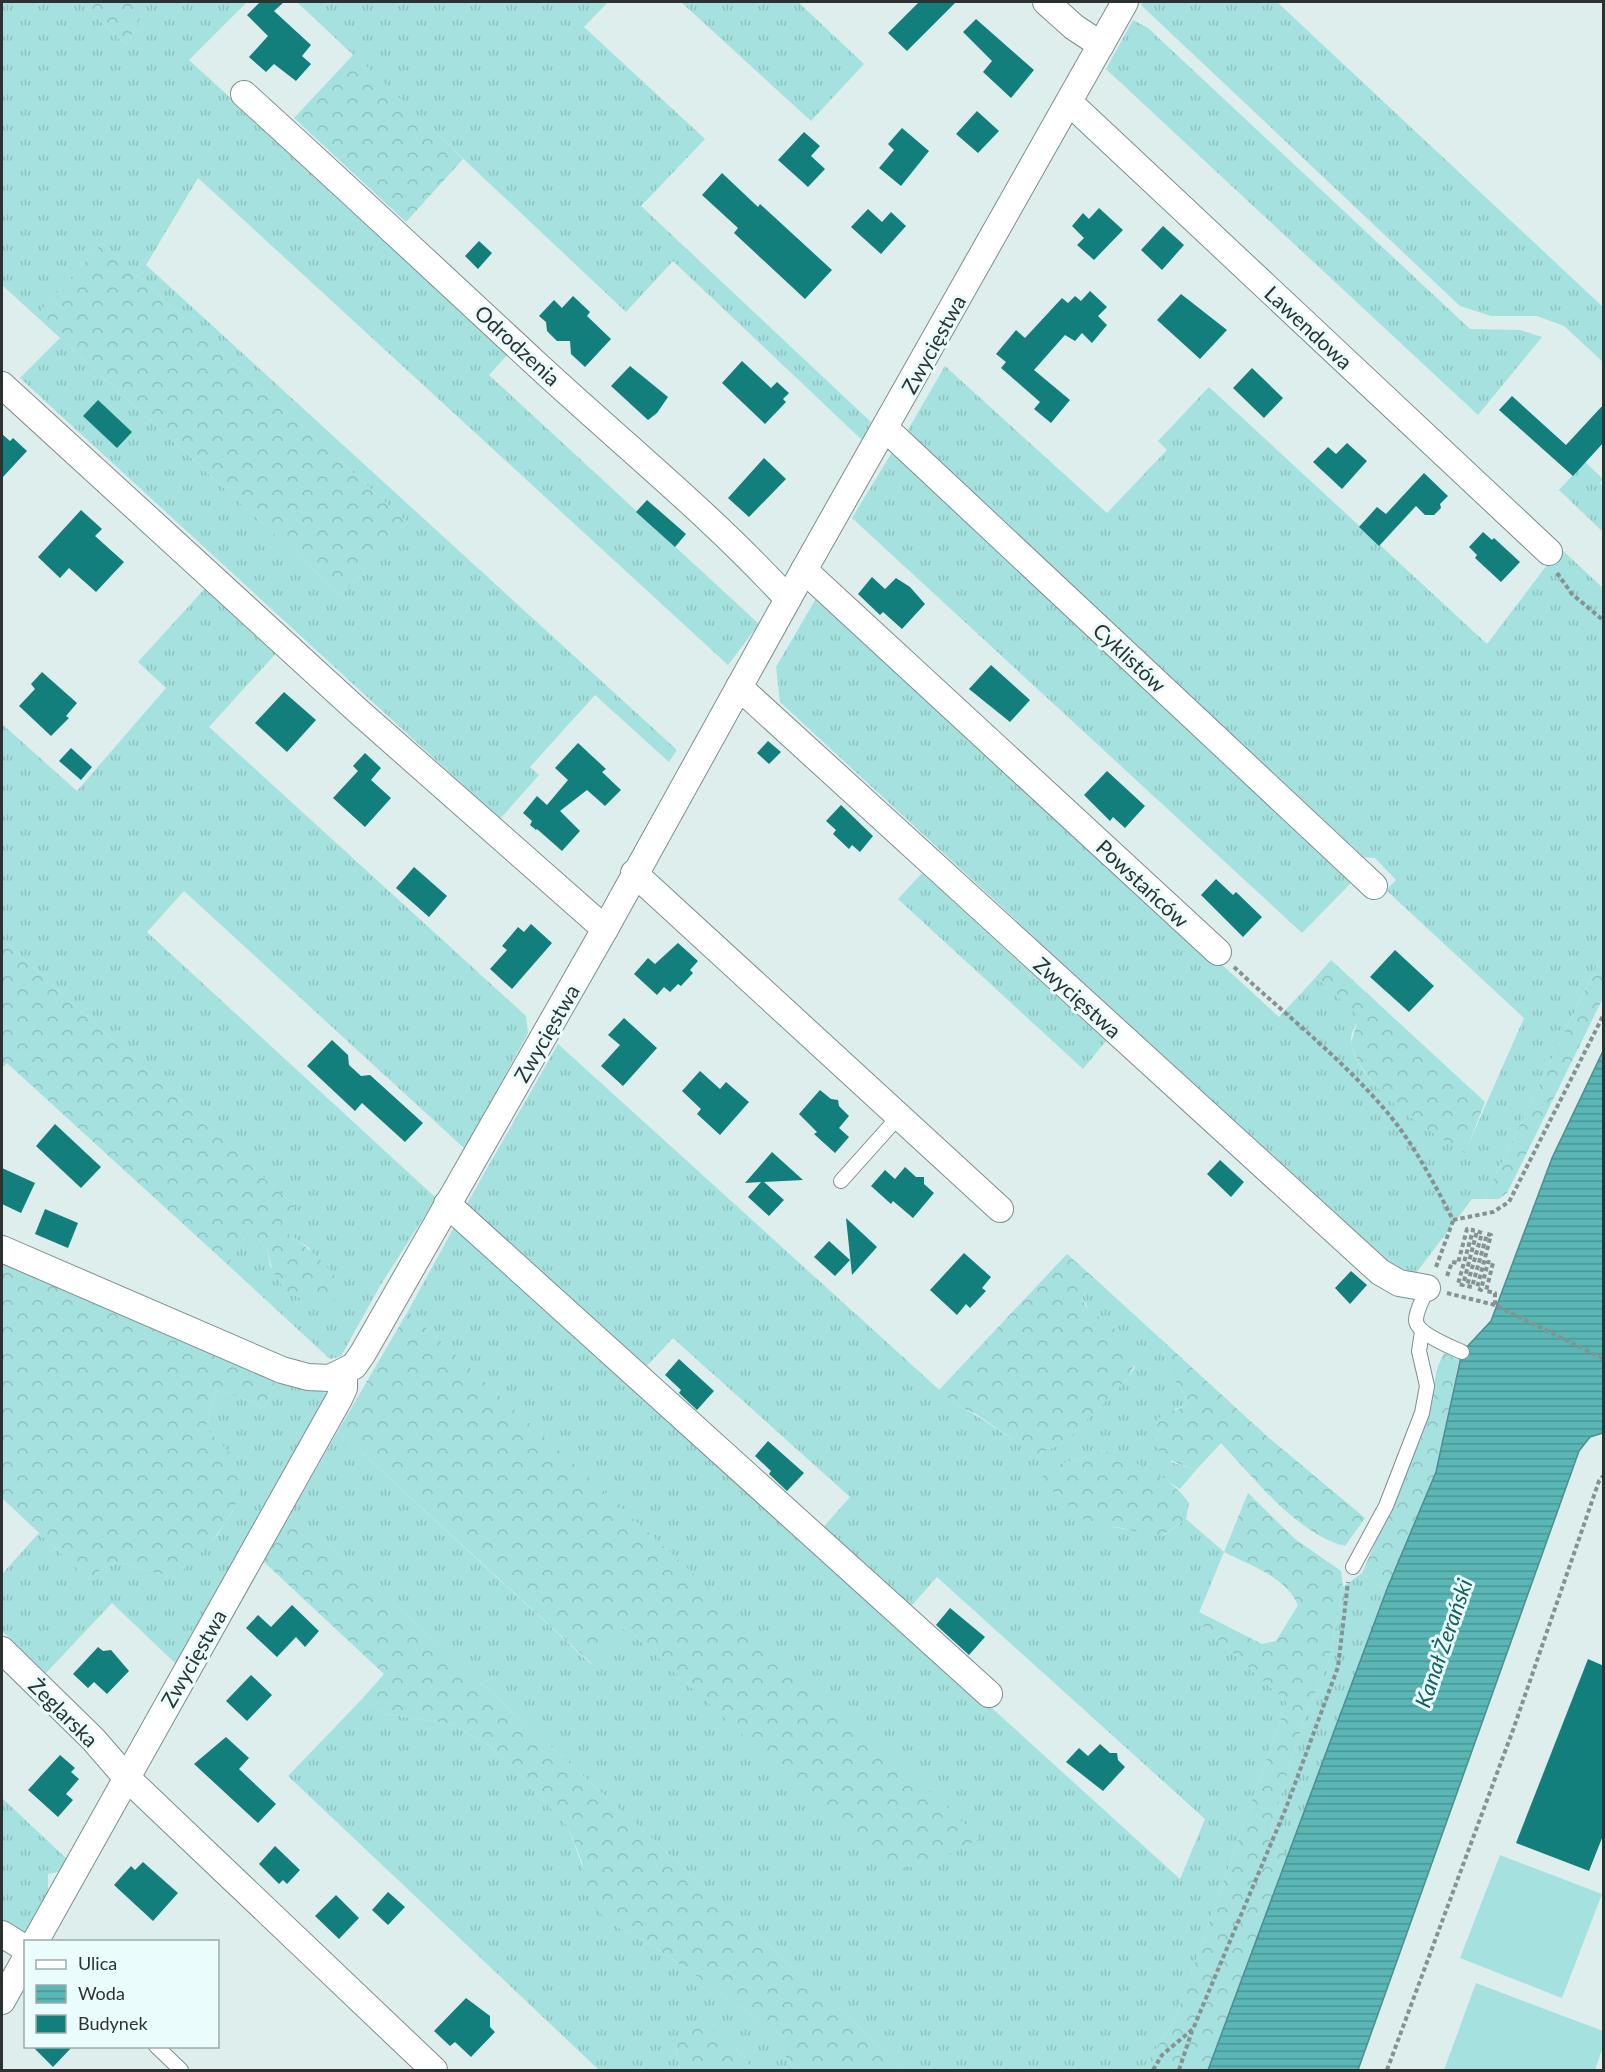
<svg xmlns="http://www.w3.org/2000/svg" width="1605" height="2072" viewBox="0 0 1605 2072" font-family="Lato,sans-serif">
  <defs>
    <pattern id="grass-tufts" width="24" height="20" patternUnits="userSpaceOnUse" patternTransform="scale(1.5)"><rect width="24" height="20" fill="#a5e1de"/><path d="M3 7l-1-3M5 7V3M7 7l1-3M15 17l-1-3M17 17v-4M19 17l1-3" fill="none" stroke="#8ec2bf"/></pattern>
    <pattern id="forest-crowns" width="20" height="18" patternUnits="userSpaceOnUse" patternTransform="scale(1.5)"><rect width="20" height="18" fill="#a5e1de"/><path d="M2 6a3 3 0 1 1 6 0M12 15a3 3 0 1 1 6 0" fill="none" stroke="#8ec2bf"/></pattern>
    <pattern id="water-rules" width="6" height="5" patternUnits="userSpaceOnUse" patternTransform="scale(1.5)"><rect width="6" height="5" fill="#5ab7b5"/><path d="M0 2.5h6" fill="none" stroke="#4b9594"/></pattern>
  </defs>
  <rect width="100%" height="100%" fill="#ddeeed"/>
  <g fill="url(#grass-tufts)">
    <path d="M2 2H80L126 45 149 2H247L189 60 509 353 489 375 759 624 728 665 198 178 146 265 677 750 669 762 595 695 530 767 539 775 500 819 20 378 60 338 341 595 408 523 102 243 36 316 2 285Z"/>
    <path d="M297 2H608L584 27 705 139 641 206 871 422 862 440 673 261 626 312Z"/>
    <path d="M681 2H798L864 64 811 121Z"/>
    <path d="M1143 2H1277L1603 307V362L1564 326 1537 316H1491L1460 306 1141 5Z"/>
    <path d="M1133 20 1148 28 1470 329 1520 330 1542 337 1478 415 1106 69Z"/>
    <path d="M945 366 1107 513 1167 450 1158 441 1209 387 1487 644 1560 548 1603 588V953L1484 1199H1472L1416 1273 1390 1266 780 702 776 667 818 595 1279 1017 1316 977 1360 1017C1357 1024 1351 1032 1351 1039 1352 1082 1431 1133 1465 1152L1524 1018 1386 890 1396 880 1375 858 1364 857 905 435Z"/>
    <path d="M894 449 1352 873 1351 883 1302 933 852 518Z"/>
    <path d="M1585 462 1603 479 1600 483 1603 487V532L1559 490Z"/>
    <path d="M208 585 279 650 209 727 526 1016 528 1033 465 1149 184 891 147 932 436 1198 380 1286 341 1356 330 1359 228 1265 247 1234 267 1247 270 1266 307 1300H336L309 1248 278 1227 295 1206 2 939V724L77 791 166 688 138 662Z"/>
    <path d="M922 873 1106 1041 1083 1069 898 899Z"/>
    <path d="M558 1044 956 1405C986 1418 1009 1441 1039 1454L1065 1442 1129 1377 1135 1367 1112 1326 1090 1312 1082 1298 1093 1277 1163 1341 1166 1367 1188 1400 1185 1406 1175 1409 1171 1462 1196 1470 1180 1489 1153 1472 1103 1451 1058 1465 1112 1527 1164 1535 1186 1519 1224 1552 1196 1620 1287 1702 1174 2022 1142 2070H906L292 1511 338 1431 591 1664 625 1627 734 1726 979 1838 408 1311 457 1222 1180 1879 1205 1819 937 1577 906 1612 819 1532 850 1497 673 1338 643 1370 465 1207Z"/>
    <path d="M277 1376 327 1393 176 1664 112 1603 46 1673 2 1631V1574L39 1533 89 1580C117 1553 122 1564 155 1573 163 1575 172 1573 180 1572L218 1534 233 1511 234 1460 206 1428 215 1392 221 1390 265 1408Z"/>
    <path d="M1362 1573 1373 1583 1387 1589 1289 1858 1278 1847 1271 1827 1307 1710 1329 1662 1343 1587Z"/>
    <path d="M362 1699 386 1714 452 1724 487 1744 508 1762 568 1827 586 1876 614 1925 650 1944 744 2009 782 2050 794 2070H753L735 2047 676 2045 680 2070H599L288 1776Z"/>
    <path d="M2 1798 68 1860 58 1872 48 1874V1892L26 1932 16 1934 2 1920Z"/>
  </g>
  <g fill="url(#forest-crowns)">
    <path d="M80 2H149L126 45Z"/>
    <path d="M354 54 463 159 406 222 294 118Z"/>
    <path d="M102 243 408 523 341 595 36 316Z"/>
    <path d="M2 939 295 1206 279 1227C304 1245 329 1263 344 1290L336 1300C293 1306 274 1289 267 1247L247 1234 228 1265 7 1063 2 1068Z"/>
    <path d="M1603 953V998L1507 1193 1499 1199H1484Z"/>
    <path d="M1331 960 1485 1102 1465 1153C1426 1130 1362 1089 1351 1043L1359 1017 1316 977Z"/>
    <path d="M1067 1254 1093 1277 1082 1298C1087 1315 1103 1317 1114 1328 1123 1338 1130 1348 1136 1360L1129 1377 1074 1433 1065 1442 1039 1454 1025 1448 976 1414 956 1405 939 1390Z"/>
    <path d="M2 1259 277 1376 265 1408 221 1390 215 1392 206 1428C215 1438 227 1448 234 1460 258 1500 206 1548 180 1573 172 1573 163 1575 155 1573 122 1564 117 1553 89 1580L2 1498Z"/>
    <path d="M408 1311 980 1838C949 1857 927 1867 890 1870L625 1627 592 1664 338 1431Z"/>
    <path d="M1163 1341 1269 1438 1365 1518 1345 1546C1297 1534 1254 1478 1221 1443L1196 1470C1173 1462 1148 1455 1152 1425L1158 1418 1185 1406 1188 1400 1166 1367Z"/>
    <path d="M1444 1353 1459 1360 1436 1472 1387 1589 1373 1583 1362 1573 1422 1436 1438 1366Z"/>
    <path d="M1103 1451C1134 1461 1170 1475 1189 1503L1186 1519 1163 1535 1154 1536 1122 1528 1089 1524 1039 1479 1058 1465Z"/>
    <path d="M1248 1493 1295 1539 1341 1571 1343 1587 1329 1662 1307 1710 1271 1827 1278 1847 1289 1858 1208 2070H1142L1174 2022 1287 1702 1196 1620 1199 1612 1262 1644 1276 1641 1298 1605C1285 1576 1251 1566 1224 1552Z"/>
    <path d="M292 1511 906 2070H794L782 2050 744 2009 650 1944 614 1925 595 1908 589 1898 582 1862 568 1827 508 1762 487 1744 452 1724 386 1714 362 1699 384 1674 263 1561Z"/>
    <path d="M701 2022 735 2047 753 2070H680L676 2045 686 2030Z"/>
  </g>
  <g fill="#a5e1de">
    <path d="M1500 1855 1602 1894 1562 1998 1460 1958Z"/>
    <path d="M1476 1983 1603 2031V2047L1595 2070H1444Z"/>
  </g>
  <path fill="url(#water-rules)" stroke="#4c8f8e" stroke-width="1.5" d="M1603 1051V1433L1590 1437 1579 1451 1358 2070H1208L1387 1589 1436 1472 1462 1352 1491 1321 1552 1158Z"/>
  <g fill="#137f7d">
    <path d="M260 2H284L274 11 311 45 302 56 311 64 296 81 274 64 266 72 249 57 268 36 247 15Z"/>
    <path d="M919 2H956L907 51 888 33Z"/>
    <path d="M976 19 1034 70 1011 98 983 72 992 61 963 32Z"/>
    <path d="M977 111 999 131 978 153 956 134Z"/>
    <path d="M902 128 929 151 901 186 879 168 894 150 888 144Z"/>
    <path d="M804 132 820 146 811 156 825 169 808 187 778 160Z"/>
    <path d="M722 173 758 207 760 204 832 270 805 299 734 233 738 228 702 195Z"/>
    <path d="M1099 208 1123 230 1094 260 1077 245 1084 238 1072 226 1083 213 1089 219Z"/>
    <path d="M868 209 882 222 891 212 906 226 881 254 851 227Z"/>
    <path d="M1163 226 1184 245 1162 270 1141 250Z"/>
    <path d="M479 241 492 253 478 269 465 256Z"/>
    <path d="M1090 291 1107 307 1098 316 1107 325 1092 343 1082 333 1075 341 1065 335 1034 370 1070 400 1051 423 1034 409 1040 402 1001 368 1006 362 996 354 1016 330 1025 338 1062 298 1068 303 1075 296 1081 301Z"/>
    <path d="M1181 294 1227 330 1200 359 1157 320Z"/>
    <path d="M573 296 590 312 587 316 611 339 585 367 571 354 570 341H557L547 331 546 322 539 316 554 300 562 308Z"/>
    <path d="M742 361 771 388 777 382 789 393 783 399 786 402 765 424 722 383Z"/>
    <path d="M630 366 668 397 657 413 648 420 611 386Z"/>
    <path d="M1252 368 1283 398 1264 418 1233 388Z"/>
    <path d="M1512 396 1566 445 1604 404V442L1573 476 1499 410Z"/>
    <path d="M98 400 132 432 117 448 83 416Z"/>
    <path d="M2 434 10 441 13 438 27 451 2 478Z"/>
    <path d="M1347 443 1367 461 1342 489 1313 462 1328 447 1336 454Z"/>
    <path d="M764 458 786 479 749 517 728 498Z"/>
    <path d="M1424 473 1448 496 1440 504 1441 508 1434 515H1425L1416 506 1379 546 1359 527 1377 507 1386 514Z"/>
    <path d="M647 500 686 534 675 547 636 512Z"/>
    <path d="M81 510 102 529 95 536 124 562 96 592 69 568 60 578 38 557Z"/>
    <path d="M1483 532 1492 540 1494 538 1520 562 1501 582 1475 558 1477 555 1469 547Z"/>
    <path d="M872 577 885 589 896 578 910 587 925 604 902 629 883 612 880 615 858 594Z"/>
    <path d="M991 665 1030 700 1010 722 969 689Z"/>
    <path d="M42 672 77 703 66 716 69 718 51 736 19 706 35 689 31 684Z"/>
    <path d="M284 692 316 720 287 752 255 723Z"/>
    <path d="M768 741 781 752 769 764 757 753Z"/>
    <path d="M578 743 606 769 602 772 621 790 605 806 587 790 560 811 580 831 562 851 537 829 536 830 530 825 532 821 523 813 537 796 547 805 568 780 555 768Z"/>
    <path d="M71 748 92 767 81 780 59 761Z"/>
    <path d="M365 753 381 768 371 780 391 798 365 827 333 798 358 771 353 766Z"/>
    <path d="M1107 771 1145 806 1125 828 1113 817 1110 821 1084 795Z"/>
    <path d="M841 805 873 836 860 852 852 845 849 849 833 834 836 830 826 821Z"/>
    <path d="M414 867 447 896 429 917 396 888Z"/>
    <path d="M1216 879 1233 895 1236 892 1262 917 1243 937 1201 895Z"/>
    <path d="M531 924 552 943 512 989 490 969 507 950 502 946 518 927 524 932Z"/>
    <path d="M678 943 698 961 690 970 693 973 681 986 678 984 670 992 664 987 657 995 634 974 648 958 655 964Z"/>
    <path d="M1395 950 1434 986 1409 1012 1370 977Z"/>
    <path d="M624 1018 657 1048 623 1086 601 1066 620 1045 608 1035Z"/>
    <path d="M332 1040 348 1055 349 1065 361 1076 370 1075 423 1123 405 1142 362 1103 355 1111 307 1066Z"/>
    <path d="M700 1071 720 1089 726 1082 749 1102 720 1135 697 1114 701 1109 682 1091Z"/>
    <path d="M820 1090 831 1099 838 1100 839 1106 849 1116 839 1128 849 1137 835 1153 814 1134 817 1132 799 1114Z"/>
    <path d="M55 1124 101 1167 81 1188 36 1146Z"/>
    <path d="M772 1152 803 1180 764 1182 784 1200 769 1216 748 1197 761 1182 745 1183Z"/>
    <path d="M1220 1160 1244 1182 1231 1197 1207 1174Z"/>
    <path d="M905 1167 916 1177H924V1184L934 1193 913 1218 893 1201 891 1204 871 1186 885 1170 895 1179Z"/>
    <path d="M2 1168 35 1183 21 1213 2 1204Z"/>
    <path d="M45 1209 78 1223 68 1248 35 1234Z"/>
    <path d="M846 1218 877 1247 852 1275Z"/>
    <path d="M829 1241 850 1260 835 1276 814 1257Z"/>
    <path d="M964 1253 991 1277 982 1288 986 1291 970 1308 966 1304 957 1315 930 1290Z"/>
    <path d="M1351 1271 1367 1285 1350 1304 1335 1288Z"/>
    <path d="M679 1359 714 1391 697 1410 679 1393 681 1390 665 1375Z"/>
    <path d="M768 1441 804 1473 787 1491 769 1474 771 1471 755 1456Z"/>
    <path d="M292 1605 319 1631 305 1647 296 1637 277 1657 246 1628 258 1615 271 1627Z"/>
    <path d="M950 1608 985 1637 969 1655 936 1625Z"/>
    <path d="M98 1647 103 1651 111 1650 129 1671 107 1694 94 1682 88 1688 73 1674Z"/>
    <path d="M1588 1659 1604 1666V1833L1589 1871 1516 1843Z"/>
    <path d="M251 1675 272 1695 247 1721 226 1701Z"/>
    <path d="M226 1737 249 1758 239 1769 276 1804 258 1823 194 1764Z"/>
    <path d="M1100 1744 1110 1753H1117L1118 1760 1125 1767 1103 1791 1066 1762 1079 1748 1088 1756Z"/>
    <path d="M60 1755 75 1768 71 1772 79 1779 66 1794 73 1800 58 1817 28 1790Z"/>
    <path d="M275 1846 300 1870 287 1884 283 1880 279 1884 259 1864Z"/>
    <path d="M143 1862 178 1893 153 1921 114 1885 131 1866 135 1870Z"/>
    <path d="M388 1892 405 1907 388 1925 372 1910Z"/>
    <path d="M336 1895 359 1918 339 1939 315 1916Z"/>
    <path d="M466 1998 490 2016V2027L495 2032 471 2057 455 2042 450 2046 434 2031Z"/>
    <path d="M32 2046H73L53 2067Z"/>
  </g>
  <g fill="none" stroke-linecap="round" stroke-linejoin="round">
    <defs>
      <g id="lane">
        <path d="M841 1181 900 1115"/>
        <path d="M1427 1288C1424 1298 1416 1310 1416 1320 1416 1333 1451 1347 1462 1352"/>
        <path d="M1353 1567 1386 1506 1422 1413 1427 1386 1419 1351 1422 1332"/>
        <path d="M156 2046 181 2070"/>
      </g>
      <g id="street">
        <path d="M1046 2 1074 27 1101 45"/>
        <path d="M244 94C341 182 436 271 532 360 618 440 709 513 788 599"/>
        <path d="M1069 102 1549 552"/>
        <path d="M2 385 358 711 605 929"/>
        <path d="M885 428 1374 886"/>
        <path d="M804 570 1218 952"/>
        <path d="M739 687 1380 1272 1399 1283 1427 1288"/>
        <path d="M634 873 1000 1209"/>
        <path d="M447 1204 989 1694"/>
        <path d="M2 1249 282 1370 308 1377 330 1378 354 1366 363 1353 605 929 804 570 1125 2"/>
        <path d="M2 1650 93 1739 125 1776 434 2070"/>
        <path d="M2 1934 26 1949"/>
        <path d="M35 1942 339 1399 344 1388V1372"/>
        <path d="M2 2001 26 1958"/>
      </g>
    </defs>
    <use href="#lane" stroke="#7e8e8e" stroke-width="16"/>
    <use href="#street" stroke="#7e8e8e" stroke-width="28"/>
    <g stroke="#869291" stroke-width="4" stroke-dasharray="4.5 3" stroke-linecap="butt">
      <path d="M1557 573 1572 594 1604 621"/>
      <path d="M1234 967C1289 1018 1348 1063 1395 1122 1418 1152 1436 1187 1453 1220"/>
      <path d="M1453 1220 1493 1212 1509 1202 1604 1014"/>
      <path d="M1436 1267 1453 1221"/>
      <path d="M1447 1276 1452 1262 1458 1263 1467 1229 1473 1230 1458 1284 1463 1285 1477 1231 1482 1233 1467 1286 1472 1287 1487 1234 1491 1235 1477 1288 1481 1290 1488 1262 1493 1263 1486 1291 1495 1293V1305"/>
      <path d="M1447 1293 1495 1305 1604 1359"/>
      <path d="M1153 2070 1162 2055 1193 2029 1286 1808 1338 1667 1348 1582"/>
      <path d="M1179 2070 1192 2031"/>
      <path d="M1387 2070 1513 1730 1599 1481 1604 1475"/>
    </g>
    <use href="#lane" stroke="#fff" stroke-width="14"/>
    <use href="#street" stroke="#fff" stroke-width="26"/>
  </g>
  <g text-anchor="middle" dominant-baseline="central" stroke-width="6" stroke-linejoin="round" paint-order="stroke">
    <g font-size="21" fill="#2c3232" stroke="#eafcfb">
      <text transform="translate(1309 327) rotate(43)">Lawendowa</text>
      <text transform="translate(933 344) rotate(-61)">Zwycięstwa</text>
      <text transform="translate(518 345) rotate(43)">Odrodzenia</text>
      <text transform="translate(1130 657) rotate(43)">Cyklistów</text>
      <text transform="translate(1143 883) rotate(43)">Powstańców</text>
      <text transform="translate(1078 997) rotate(42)">Zwycięstwa</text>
      <text transform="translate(546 1033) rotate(-60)">Zwycięstwa</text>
      <text transform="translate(193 1658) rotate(-60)">Zwycięstwa</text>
      <text transform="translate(64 1712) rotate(45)">Żeglarska</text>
    </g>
    <g font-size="22" font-style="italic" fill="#136160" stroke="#eafcfb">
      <text transform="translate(1443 1643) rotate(-71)">Kanał Żerański</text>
    </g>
  </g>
  <rect width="1605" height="2072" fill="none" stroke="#2c3232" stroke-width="6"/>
  <rect x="24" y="1940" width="195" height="108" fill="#eafcfb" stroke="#9eabab" stroke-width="1.5"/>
  <rect x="36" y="1960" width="30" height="9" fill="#ffffff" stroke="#9eabab" stroke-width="1.5"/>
  <text x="78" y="1970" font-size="18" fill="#2c3232">Ulica</text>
  <rect x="36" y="1985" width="30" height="18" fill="url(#water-rules)" stroke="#9eabab" stroke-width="1.5"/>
  <text x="78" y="2000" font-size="18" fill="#2c3232">Woda</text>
  <rect x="36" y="2015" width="30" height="18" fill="#137f7d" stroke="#9eabab" stroke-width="1.5"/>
  <text x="78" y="2030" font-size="18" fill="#2c3232">Budynek</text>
</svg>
